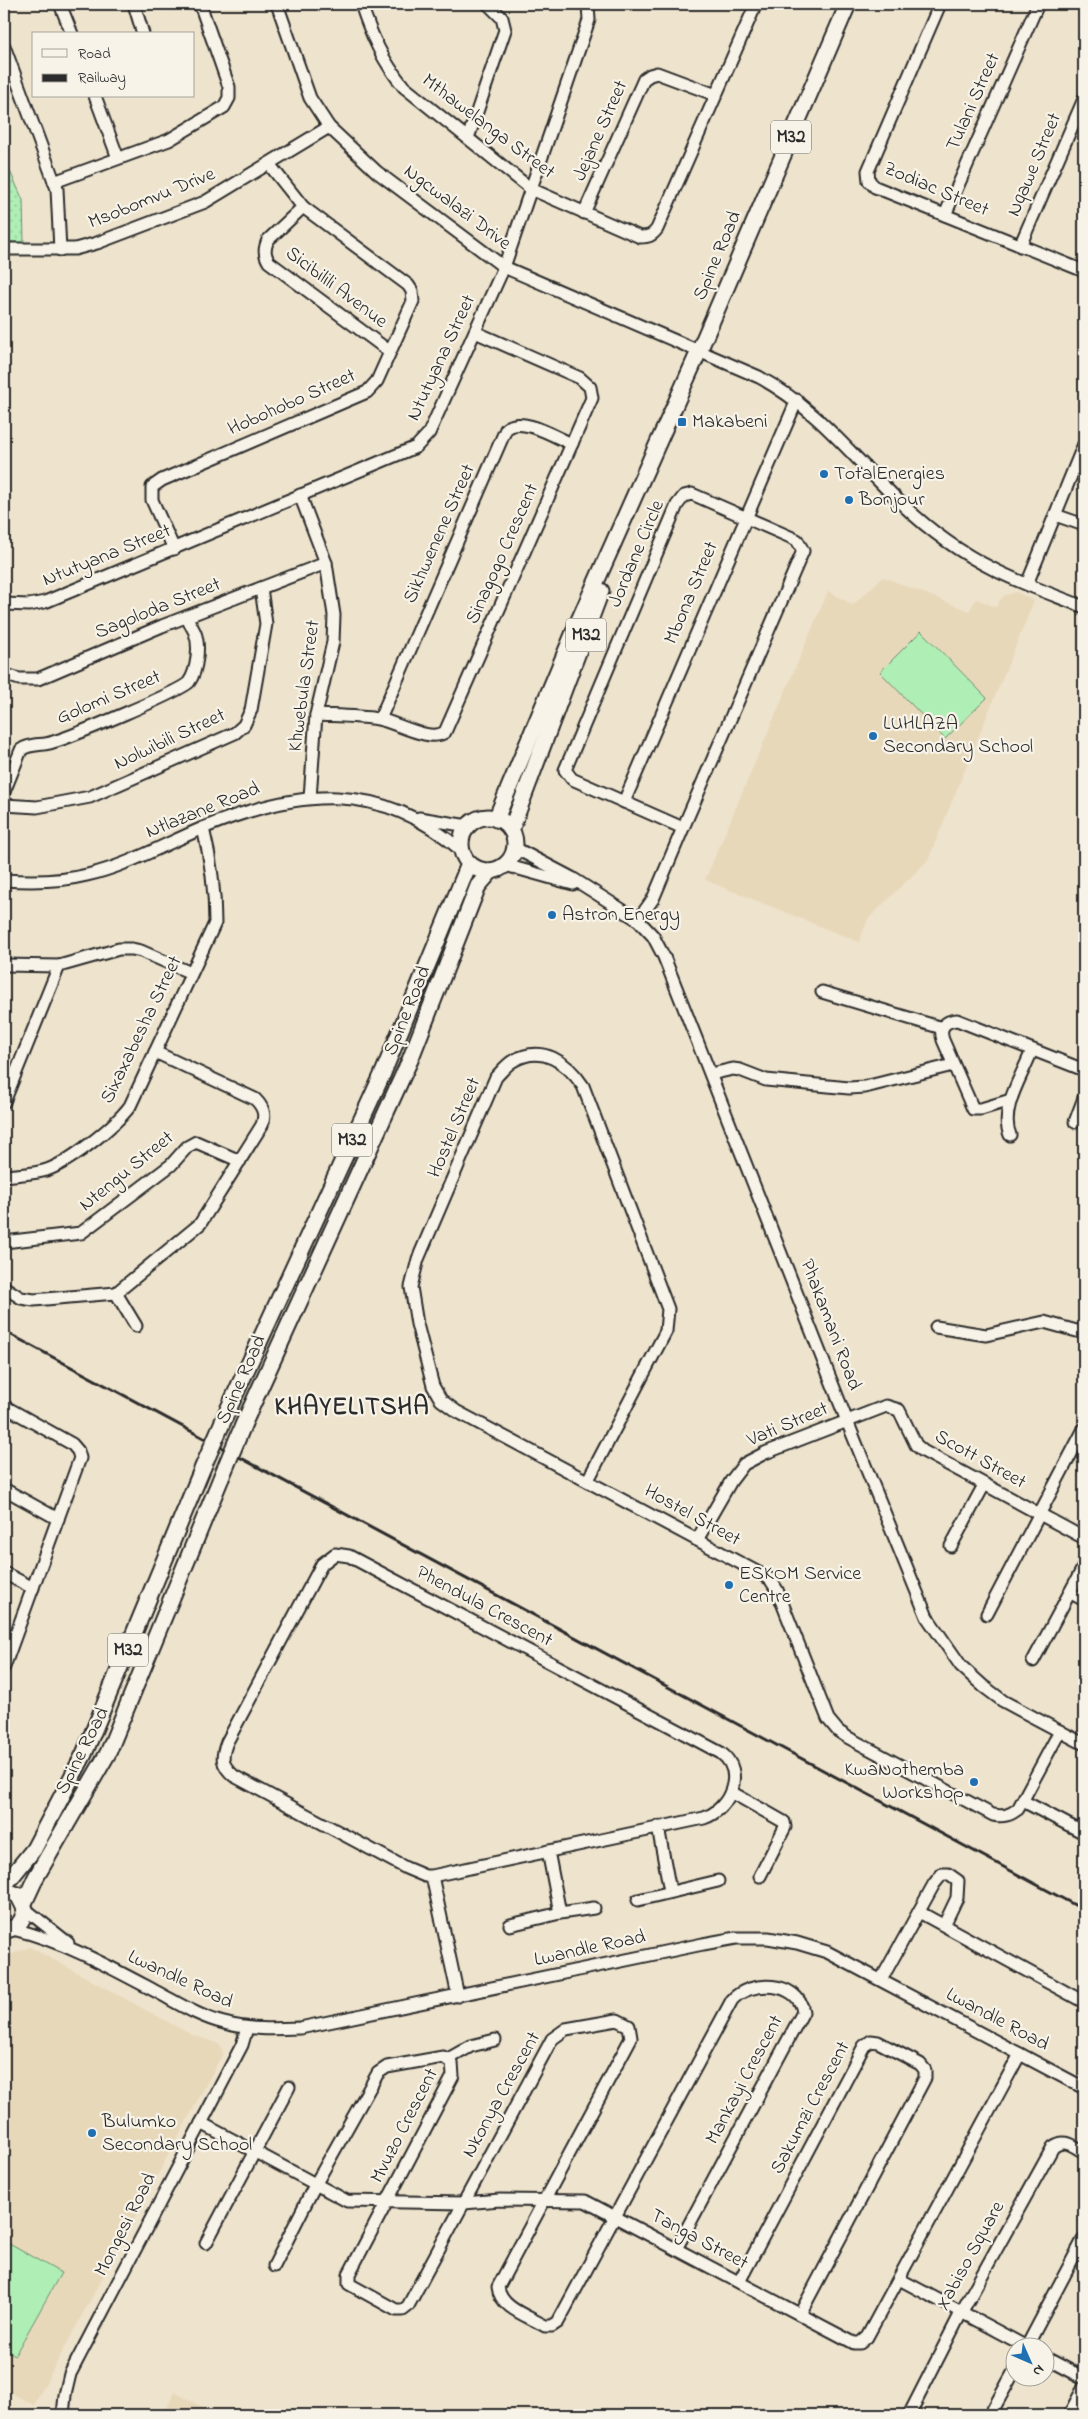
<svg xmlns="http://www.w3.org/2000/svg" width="1088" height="2419" viewBox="0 0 1088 2419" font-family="'Indie Flower',sans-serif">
  <defs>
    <pattern id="grass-dots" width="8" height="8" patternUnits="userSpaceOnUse" patternTransform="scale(1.25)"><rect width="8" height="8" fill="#afeeb5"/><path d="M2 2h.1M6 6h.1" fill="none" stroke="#97cc9c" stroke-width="1.8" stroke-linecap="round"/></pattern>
  </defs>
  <rect width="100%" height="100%" fill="#eee3cd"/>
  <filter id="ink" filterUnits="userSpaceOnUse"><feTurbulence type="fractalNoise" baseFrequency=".02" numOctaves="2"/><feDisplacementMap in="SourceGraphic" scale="10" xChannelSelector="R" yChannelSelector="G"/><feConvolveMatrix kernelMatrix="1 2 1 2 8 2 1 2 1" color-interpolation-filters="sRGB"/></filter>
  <g filter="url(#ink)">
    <g fill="#e8d8ba">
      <path d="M883 577 969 611 976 599 996 607 1003 596 1016 592 1034 601 928 860 868 919 859 942 705 880 828 591 853 605Z"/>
      <path d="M30 1947 190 2034 220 2044 223 2053 34 2405 4 2389V1961L7 1956Z"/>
      <path d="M175 2392 215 2415H163Z"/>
    </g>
    <path fill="url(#grass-dots)" stroke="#6d8c70" d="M4 158 23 200 24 243 4 241Z"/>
    <g fill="#afeeb5" stroke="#6d8c70">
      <path d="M921 631 987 698 945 739 880 672Z"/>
      <path d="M4 2241 61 2273 15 2355 4 2349Z"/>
    </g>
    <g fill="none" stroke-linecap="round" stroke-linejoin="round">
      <defs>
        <g id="minor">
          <path d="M60 4 72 34"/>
          <path d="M134 4 143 34"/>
          <path d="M277 4 310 98 329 127 377 172 504 267 759 377C821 411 853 458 903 505 928 529 961 553 993 569 1022 584 1054 595 1084 607"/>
          <path d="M361 4C371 35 383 62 404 87L531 189 640 237C648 237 652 236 657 229L756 4"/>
          <path d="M940 4 868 171 869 181 875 187 1084 271"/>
          <path d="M4 46 57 189 60 250"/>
          <path d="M95 96 118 158"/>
          <path d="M468 138 505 30 502 18 488 4"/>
          <path d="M54 182 169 140 224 107 229 98V87L200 4"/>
          <path d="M303 207 268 240C264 249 264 254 269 262L389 351"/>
          <path d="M584 213 644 79 650 75 657 73 716 95"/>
          <path d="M945 215 1038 4"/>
          <path d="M1020 246 1084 99"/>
          <path d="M4 249H75L97 243 205 202 329 127"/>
          <path d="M300 495 326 563 334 615 333 642 316 715 310 798"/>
          <path d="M1055 515 1084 525"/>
          <path d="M174 549 152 500V487L162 480 367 392 377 381 413 301 412 291 408 285 303 207 269 164"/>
          <path d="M1027 584 1084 444"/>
          <path d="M4 604 29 605 45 602 416 447 429 433 504 267 589 20 588 4"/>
          <path d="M4 674 19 679H38L162 626 326 563"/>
          <path d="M316 715C337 716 358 716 378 719 396 722 430 743 445 732L592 398 590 387 580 378 475 332"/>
          <path d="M380 719 506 429C521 415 555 437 572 444"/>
          <path d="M4 792 21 750C29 743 43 746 53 742 71 737 182 691 189 682 197 671 200 646 195 633 193 628 189 622 186 617"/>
          <path d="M624 802 797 400"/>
          <path d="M4 805 37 807 90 797 235 733 244 725 251 710 266 624 261 588"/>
          <path d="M419 818 468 826"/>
          <path d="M515 848 572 878 638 920 653 936 664 957 847 1421 927 1617 961 1666 983 1686 1003 1701 1084 1744"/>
          <path d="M505 865 573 884"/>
          <path d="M4 880C32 882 59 882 87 875 127 866 165 844 203 828 297 789 380 779 462 851"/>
          <path d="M638 920 653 899 683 828 572 779 565 770 677 505 684 496 692 494 797 540 803 551 683 828"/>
          <path d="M4 965 59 966 119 949H132L141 951 191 973"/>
          <path d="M822 992 942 1028"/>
          <path d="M711 1074 733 1069 740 1070 766 1080 849 1088 865 1087 953 1065"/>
          <path d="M1011 1100 981 1109H973L943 1040C939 1028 944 1021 957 1020L1084 1070"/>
          <path d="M4 1102 59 966"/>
          <path d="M1075 1122 1084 1098"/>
          <path d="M1010 1135C999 1109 1023 1075 1032 1050"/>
          <path d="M4 1176C17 1175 30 1174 43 1171 67 1165 115 1126 130 1106L215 923C215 891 211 860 203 828"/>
          <path d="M4 1242 81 1233 171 1165 187 1147 196 1142 240 1161"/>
          <path d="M4 1287 21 1298 34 1300 116 1293 200 1224 262 1125C266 1114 263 1107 255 1099L155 1052"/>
          <path d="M116 1293 136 1326"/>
          <path d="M936 1327 986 1335 1044 1322 1084 1333"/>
          <path d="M4 1406 72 1444 78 1451 80 1458 4 1667"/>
          <path d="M588 1480 666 1331 668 1309 583 1086C567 1062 542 1044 513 1061 507 1064 501 1072 496 1077L418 1259 411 1287 417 1324 433 1386 441 1400 456 1411 770 1579 777 1590 828 1719 838 1731 847 1737 993 1815C1004 1817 1010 1815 1018 1809L1060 1731"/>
          <path d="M4 1489 58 1519"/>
          <path d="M697 1540 731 1481 744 1464 765 1453 886 1406 899 1410 916 1445 923 1451 1084 1538"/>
          <path d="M951 1546 984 1485"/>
          <path d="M335 1554 349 1556 721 1753C746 1772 730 1809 704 1818L432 1876H425L406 1868 234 1776C221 1765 221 1757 227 1742L322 1564Z"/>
          <path d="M4 1573 33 1588"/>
          <path d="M1071 1593 1084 1600"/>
          <path d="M987 1614 1084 1429"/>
          <path d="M1033 1661 1084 1566"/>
          <path d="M731 1792 784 1822 785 1827 760 1876"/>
          <path d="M1023 1801 1084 1833"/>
          <path d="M658 1827 670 1891"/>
          <path d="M548 1851 560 1913"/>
          <path d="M432 1876 458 1996"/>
          <path d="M638 1900 718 1881"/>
          <path d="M25 1909 68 1943"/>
          <path d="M919 1912 1084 2002"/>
          <path d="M510 1925 560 1913 594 1908"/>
          <path d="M13 1929C63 1941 110 1967 155 1991 178 2003 199 2017 224 2023 249 2030 274 2029 300 2028L703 1944 736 1938H768L797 1943 827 1952 1084 2088"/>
          <path d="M881 1980 934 1884 942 1874H948L958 1881 957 1898 944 1925"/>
          <path d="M448 2059 471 2046 495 2040"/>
          <path d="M201 2123 347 2201 464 2203 500 2200 585 2201 854 2343H860L867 2337 1020 2054"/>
          <path d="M206 2243 289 2087"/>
          <path d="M274 2266 315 2185 378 2073 387 2067 443 2057 452 2063 453 2076 349 2274V2284L396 2310H403L408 2306 552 2039 566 2029 617 2020 629 2026 631 2038 498 2287C500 2308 528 2316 545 2326H552L558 2322 732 2000C749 1980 799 1980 803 2012L676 2249"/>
          <path d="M899 2279 1025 2346"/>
          <path d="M739 2282 864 2046 871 2041 878 2042 920 2064 925 2070V2078L800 2314"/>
          <path d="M1027 2346 1084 2238"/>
          <path d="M1046 2358 1084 2378"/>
          <path d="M63 2415 65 2395 70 2374 242 2045 247 2028"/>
          <path d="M909 2415 961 2313 1053 2147C1065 2138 1073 2146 1084 2152"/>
          <path d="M990 2415 1016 2368"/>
          <path d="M1069 2415 1084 2387"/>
        </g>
        <g id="major">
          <circle cx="488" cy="844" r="27"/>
          <path d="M496 819 580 618 699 351 848 4"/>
          <path d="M511 830 601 591"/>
          <path d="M227 1412 383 1073 469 864"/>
          <path d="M244 1423 410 1060 478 886 491 871"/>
          <path d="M4 1886 34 1849 84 1754 203 1467"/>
          <path d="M4 1890 18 1895 25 1909C23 1922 17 1929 4 1930"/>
          <path d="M24 1903 36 1877 108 1753 221 1478"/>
        </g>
      </defs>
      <use href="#minor" stroke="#2b2b2b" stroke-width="15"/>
      <use href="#major" stroke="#2b2b2b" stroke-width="19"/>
      <use href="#minor" stroke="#f7f3e8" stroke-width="11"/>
      <use href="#major" stroke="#f7f3e8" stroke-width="15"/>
      <path stroke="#2b2b2b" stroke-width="3" d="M4 1331 1084 1910"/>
      <defs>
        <g id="major-bridge">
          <path d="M203 1467 227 1412"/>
          <path d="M221 1478 244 1423"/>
        </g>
      </defs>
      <use href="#major-bridge" stroke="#2b2b2b" stroke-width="19" stroke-linecap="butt"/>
      <use href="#major-bridge" stroke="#f7f3e8" stroke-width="15"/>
    </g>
  </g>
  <g fill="#1f6fb2" stroke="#f7f3e8" stroke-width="2">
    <rect x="677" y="417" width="10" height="10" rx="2.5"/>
    <circle cx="824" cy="474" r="5"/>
    <circle cx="849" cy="500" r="5"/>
    <circle cx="873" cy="736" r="5"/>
    <circle cx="552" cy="915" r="5"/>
    <circle cx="729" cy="1585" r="5"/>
    <circle cx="974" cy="1782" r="5"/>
    <circle cx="92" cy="2133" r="5"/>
  </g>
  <g text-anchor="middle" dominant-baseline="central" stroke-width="4.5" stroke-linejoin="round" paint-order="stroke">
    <g fill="#f7f3e8" stroke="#686764" stroke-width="1">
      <rect x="771" y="120.5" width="40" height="33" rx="4"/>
      <rect x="566" y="618.5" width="40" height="33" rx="4"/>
      <rect x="332" y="1123.5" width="40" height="33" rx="4"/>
      <rect x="108" y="1633.5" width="40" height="33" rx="4"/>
    </g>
    <g font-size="19" font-weight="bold" fill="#2b2b2b">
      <text x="791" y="137">M32</text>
      <text x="586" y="635">M32</text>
      <text x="352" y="1140">M32</text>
      <text x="128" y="1650">M32</text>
    </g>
    <g font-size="20" fill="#2b2b2b" stroke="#f7f3e8">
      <text transform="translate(974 102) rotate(-66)">Tulani Street</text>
      <text transform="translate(488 127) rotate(37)">Mthawelanga Street</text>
      <text transform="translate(601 131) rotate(-66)">Jejane Street</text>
      <text transform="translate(1035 165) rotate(-67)">Nqawe Street</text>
      <text transform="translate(936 190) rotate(23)">Zodiac Street</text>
      <text transform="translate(152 199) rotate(-22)">Msobomvu Drive</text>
      <text transform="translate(457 208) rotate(37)">Ngcwalazi Drive</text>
      <text transform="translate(718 256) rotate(-67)">Spine Road</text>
      <text transform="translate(336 288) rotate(37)">Sicibilili Avenue</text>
      <text transform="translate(442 358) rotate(-65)">Ntutyana Street</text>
      <text transform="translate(292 403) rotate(-24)">Hobohobo Street</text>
      <text transform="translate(440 534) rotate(-66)">Sikhwenene Street</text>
      <text transform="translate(503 554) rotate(-66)">Sinagogo Crescent</text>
      <text transform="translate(637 554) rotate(-67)">Jordane Circle</text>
      <text transform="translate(107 556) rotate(-22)">Ntutyana Street</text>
      <text transform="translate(692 593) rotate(-67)">Mbona Street</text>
      <text transform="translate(158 609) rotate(-22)">Sagoloda Street</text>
      <text transform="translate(305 686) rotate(-82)">Khwebula Street</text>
      <text transform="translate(109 698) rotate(-23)">Golomi Street</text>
      <text transform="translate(170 740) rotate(-25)">Nolwibili Street</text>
      <text transform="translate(203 811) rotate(-22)">Ntlazane Road</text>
      <text transform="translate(408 1011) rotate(-68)">Spine Road</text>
      <text transform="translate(142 1030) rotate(-64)">Sixaxabesha Street</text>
      <text transform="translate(455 1128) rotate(-67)">Hostel Street</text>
      <text transform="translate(127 1172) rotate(-39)">Ntengu Street</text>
      <text transform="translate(830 1325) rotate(69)">Phakamani Road</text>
      <text transform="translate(242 1380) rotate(-66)">Spine Road</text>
      <text transform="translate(788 1425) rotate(-23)">Vati Street</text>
      <text transform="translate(980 1460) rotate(29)">Scott Street</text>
      <text transform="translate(692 1516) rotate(29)">Hostel Street</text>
      <text transform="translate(484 1607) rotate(28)">Phendula Crescent</text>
      <text transform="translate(83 1751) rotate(-63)">Spine Road</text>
      <text transform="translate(590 1949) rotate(-12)">Lwandle Road</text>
      <text transform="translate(180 1980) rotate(25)">Lwandle Road</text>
      <text transform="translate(997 2020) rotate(28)">Lwandle Road</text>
      <text transform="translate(745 2080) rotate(-62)">Mankayi Crescent</text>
      <text transform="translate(502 2095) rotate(-61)">Nkonya Crescent</text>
      <text transform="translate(811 2108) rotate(-62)">Sakumzi Crescent</text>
      <text transform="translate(405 2126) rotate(-63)">Mvuzo Crescent</text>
      <text transform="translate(126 2225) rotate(-63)">Mongesi Road</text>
      <text transform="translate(699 2240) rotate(28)">Tanga Street</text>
      <text transform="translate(971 2256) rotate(-61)">Xabiso Square</text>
    </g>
    <g font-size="20" fill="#2b2b2b" stroke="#f7f3e8" text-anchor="start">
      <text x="692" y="422">Makabeni</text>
      <text x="834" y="474">TotalEnergies</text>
      <text x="859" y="500">Bonjour</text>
      <text x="883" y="724">LUHLAZA<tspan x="883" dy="23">Secondary School</tspan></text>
      <text x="562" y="915">Astron Energy</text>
      <text x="739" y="1574">ESKOM Service<tspan x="739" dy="23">Centre</tspan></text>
      <text x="964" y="1770" text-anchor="end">KwaNothemba<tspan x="964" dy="23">Workshop</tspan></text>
      <text x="102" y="2122">Bulumko<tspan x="102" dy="23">Secondary School</tspan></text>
    </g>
    <g font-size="25" font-weight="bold" letter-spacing="1" fill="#2b2b2b" stroke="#f7f3e8">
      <text x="352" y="1408">KHAYELITSHA</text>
    </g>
  </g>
  <rect width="1088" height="2419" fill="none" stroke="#f7f3e8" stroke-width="20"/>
  <rect x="10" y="10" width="1068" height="2399" fill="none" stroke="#2b2b2b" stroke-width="2" filter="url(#ink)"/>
  <rect x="32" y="32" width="162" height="65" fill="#f7f3e8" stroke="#a5a39c"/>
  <rect x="42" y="49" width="25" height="8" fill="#f7f3e8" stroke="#a5a39c"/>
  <text x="78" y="58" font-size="15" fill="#2b2b2b">Road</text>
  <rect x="42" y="74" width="25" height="8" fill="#2b2b2b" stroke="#a5a39c"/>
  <text x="78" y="82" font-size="15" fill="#2b2b2b">Railway</text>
  <g transform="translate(1030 2362) rotate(135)"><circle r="24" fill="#f7f3e8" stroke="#a5a39c"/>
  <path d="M0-4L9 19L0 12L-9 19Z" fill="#1f6fb2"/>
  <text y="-8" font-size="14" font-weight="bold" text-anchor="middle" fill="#2b2b2b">N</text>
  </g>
</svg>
